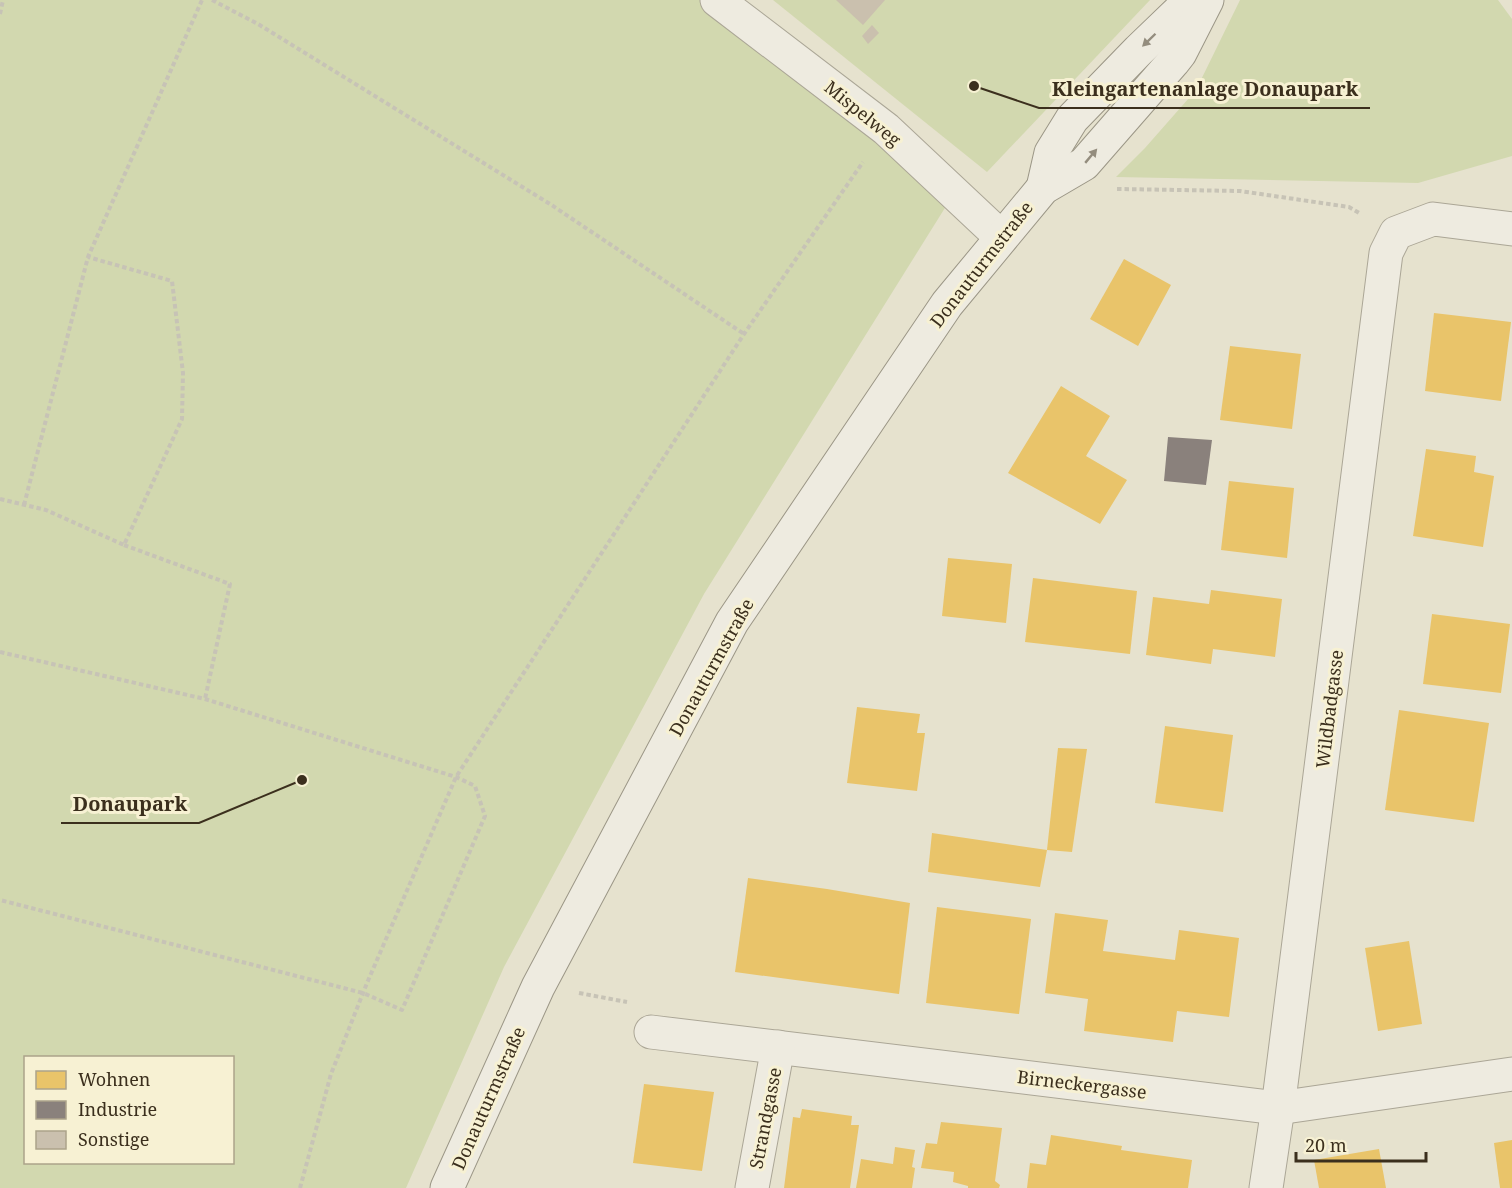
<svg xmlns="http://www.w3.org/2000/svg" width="1512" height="1188" viewBox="0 0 1512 1188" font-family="'Noto Serif',serif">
  <rect width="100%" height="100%" fill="#e6e2ce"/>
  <g fill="#d2d8af" fill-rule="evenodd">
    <path d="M0 0H708L809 78 948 203 704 594 504 967 406 1188H0ZM26 1058H232V1162H26Z"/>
    <path d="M773 0H1150L987 172Z"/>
    <path d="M1240 0H1498L1512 19V156L1418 183 1116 177 1145 148 1196 90Z"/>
  </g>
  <g fill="#e9c46a">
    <path d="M1124 259 1171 285 1138 346 1090 319Z"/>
    <path d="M1434 313 1511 322 1501 401 1425 391Z"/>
    <path d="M1230 346 1301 354 1292 429 1220 420Z"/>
    <path d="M1061 386 1110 416 1086 456 1127 480 1100 524 1008 473Z"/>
    <path d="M1426 449 1476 456 1474 472 1494 476 1483 547 1413 536Z"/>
    <path d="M1229 481 1294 488 1287 558 1221 550Z"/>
    <path d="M948 558 1012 564 1006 623 942 616Z"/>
    <path d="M1033 578 1137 591 1130 654 1025 642Z"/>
    <path d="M1211 590 1282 599 1275 657 1213 649 1211 664 1146 655 1153 597 1209 604Z"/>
    <path d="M1432 614 1510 624 1501 693 1423 684Z"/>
    <path d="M857 707 920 714 917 733H925L917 791 847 783Z"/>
    <path d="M1399 710 1489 723 1474 822 1385 810Z"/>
    <path d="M1165 726 1233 735 1223 812 1155 803Z"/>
    <path d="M1058 748 1087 749 1072 852 1047 850Z"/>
    <path d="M932 833 1047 850 1040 887 928 872Z"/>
    <path d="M748 878 827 889 910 903 899 994 735 972Z"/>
    <path d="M937 907 1031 919 1019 1014 926 1003Z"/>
    <path d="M1055 913 1108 920 1103 951 1175 960 1179 930 1239 938 1229 1017 1177 1011 1173 1042 1084 1031 1088 999 1045 993Z"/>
    <path d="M1409 941 1422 1024 1378 1031 1365 948Z"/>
    <path d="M644 1084 714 1092 702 1171 633 1163Z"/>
    <path d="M802 1109 852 1116 851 1125H859L850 1188H784L793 1117 800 1118Z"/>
    <path d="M941 1122 1002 1128 995 1181 1000 1185 999 1188H968V1186L953 1182 954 1172 921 1168 926 1143 937 1144Z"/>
    <path d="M1051 1135 1122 1146 1121 1150 1192 1160 1188 1188H1027L1030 1163 1046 1165Z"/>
    <path d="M1512 1140V1188H1500L1494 1143Z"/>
    <path d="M895 1147 915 1150 912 1167 915 1168 912 1188H856L861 1159 893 1164Z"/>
    <path d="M1379 1149 1386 1188H1319L1314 1160Z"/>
  </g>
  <path fill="#8a817c" d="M1168 437 1212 440 1206 485 1164 481Z"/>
  <g fill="#cac0ae">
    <path d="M836 0H885L863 25Z"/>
    <path d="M872 25 879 33 868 44 862 36Z"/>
  </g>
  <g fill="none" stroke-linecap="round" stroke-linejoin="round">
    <defs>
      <g id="minor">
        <path d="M717 0 886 129 1001 237"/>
        <path d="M651 1032 1278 1108 1512 1074"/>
        <path d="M752 1188 778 1047"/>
        <path d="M1266 1188 1278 1108 1386 253 1396 233 1433 219 1512 229"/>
      </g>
      <g id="secondary">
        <path d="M1043 188 1051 153 1072 119 1139 50 1191 0"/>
        <path d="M447 1188 538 987 732 622 947 304 1043 188 1084 164 1173 62 1180 53 1207 0"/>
      </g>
    </defs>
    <use href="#minor" stroke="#aba696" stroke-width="35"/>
    <use href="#secondary" stroke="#9b9686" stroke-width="35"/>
    <g stroke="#c7c3b6" stroke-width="4" stroke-dasharray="4.5 3" stroke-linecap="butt">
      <path d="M212 0 258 24 550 204 744 334"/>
      <path d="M0 14 3 0"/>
      <path d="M1117 189 1240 191 1349 207 1361 214"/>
      <path d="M0 499 46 510 124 545 182 419 183 373 172 281 88 257"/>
      <path d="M24 505 88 257 202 0"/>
      <path d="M124 545 230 584 205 699"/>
      <path d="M0 652 205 699 456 777 475 786 485 816 402 1010 363 993 0 900"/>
      <path d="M579 993 627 1002"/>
      <path d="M300 1188 331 1074 367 983 456 777 744 334 863 162"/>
    </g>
    <use href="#minor" stroke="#eeebe0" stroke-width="33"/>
    <use href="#secondary" stroke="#eeebe0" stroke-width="33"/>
  </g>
  <defs><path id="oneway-solid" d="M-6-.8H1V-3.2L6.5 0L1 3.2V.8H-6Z" transform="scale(1.5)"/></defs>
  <g fill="#948d7e">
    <use href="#oneway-solid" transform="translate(1149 40) rotate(136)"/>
    <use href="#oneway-solid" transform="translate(1091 156) rotate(-50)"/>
  </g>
  <g text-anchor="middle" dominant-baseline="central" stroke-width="6" stroke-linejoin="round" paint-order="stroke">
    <g font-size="18" fill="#3b2f1d" stroke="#f7f1d3">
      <text transform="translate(863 113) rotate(39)">Mispelweg</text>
      <text transform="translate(981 264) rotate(-52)">Donauturmstraße</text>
      <text transform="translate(711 667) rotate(-61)">Donauturmstraße</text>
      <text transform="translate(1329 709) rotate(-83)">Wildbadgasse</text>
      <text transform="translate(1082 1084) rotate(7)">Birneckergasse</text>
      <text transform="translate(488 1098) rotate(-66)">Donauturmstraße</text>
      <text transform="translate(765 1118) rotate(-79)">Strandgasse</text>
    </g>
  </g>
  <path fill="none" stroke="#3b2f1d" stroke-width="2" d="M974 86L1039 108H1370M302 780L199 823H61"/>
  <g fill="#3b2f1d" stroke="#f7f1d3" stroke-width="2">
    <circle cx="974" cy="86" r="6"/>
    <circle cx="302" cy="780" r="6"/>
  </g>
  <g font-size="20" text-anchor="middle" font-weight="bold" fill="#3b2f1d" stroke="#f7f1d3" stroke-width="6" stroke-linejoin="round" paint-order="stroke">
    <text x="1205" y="96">Kleingartenanlage Donaupark</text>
    <text x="130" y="811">Donaupark</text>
  </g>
  <rect x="24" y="1056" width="210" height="108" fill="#f7f1d3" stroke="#aca38a" stroke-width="1.5"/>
  <rect x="36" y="1071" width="30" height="18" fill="#e9c46a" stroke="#aca38a" stroke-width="1.5"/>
  <text x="78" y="1086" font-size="18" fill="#3b2f1d">Wohnen</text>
  <rect x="36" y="1101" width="30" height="18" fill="#8a817c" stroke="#aca38a" stroke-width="1.5"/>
  <text x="78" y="1116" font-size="18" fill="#3b2f1d">Industrie</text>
  <rect x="36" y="1131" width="30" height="18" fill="#cac0ae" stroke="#aca38a" stroke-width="1.5"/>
  <text x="78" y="1146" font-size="18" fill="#3b2f1d">Sonstige</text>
  <path d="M1296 1152v9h130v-9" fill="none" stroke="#3b2f1d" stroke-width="3"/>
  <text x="1305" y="1152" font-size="18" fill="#3b2f1d" stroke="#f7f1d3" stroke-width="4.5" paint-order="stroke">20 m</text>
</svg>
